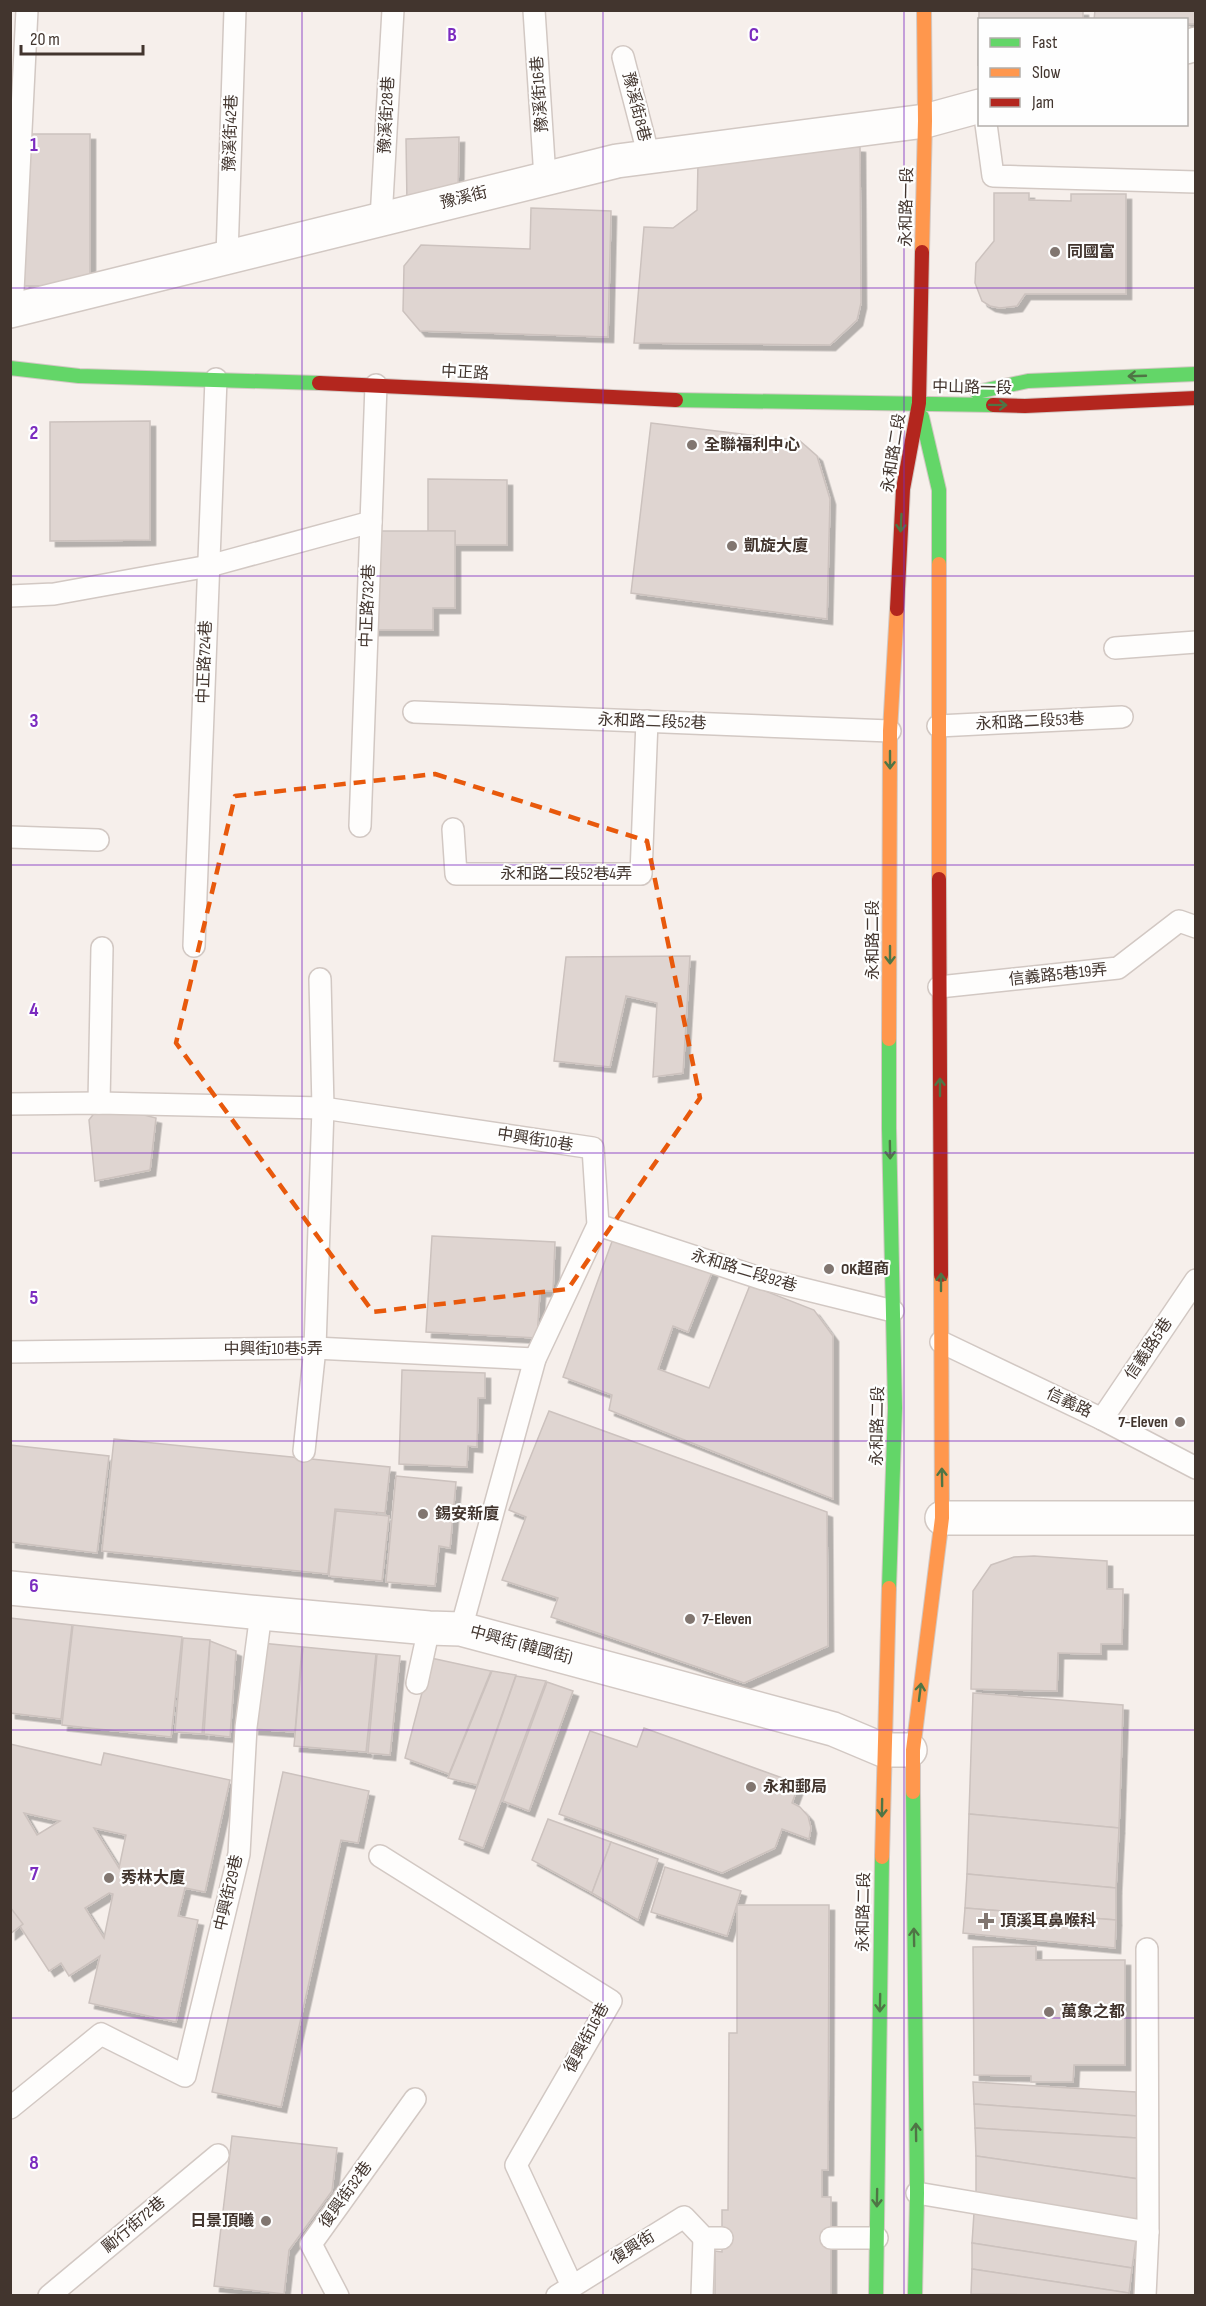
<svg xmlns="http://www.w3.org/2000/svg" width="1206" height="2306" viewBox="0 0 1206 2306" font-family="'Sofia Sans Condensed','Noto Sans TC',sans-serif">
  <defs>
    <filter id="shadow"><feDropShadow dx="5.5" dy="5.5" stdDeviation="0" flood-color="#0004"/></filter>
  </defs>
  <rect width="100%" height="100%" fill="#f6efeb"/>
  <g fill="#dfd5d1" stroke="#ccc2be" stroke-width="1.5" fill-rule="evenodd" filter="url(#shadow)">
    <path d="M979 10H1083V20H980L978 66Z"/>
    <path d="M1095 10H1196V24H1186V20H1094Z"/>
    <path d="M23 134H90V286H24Z"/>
    <path d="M459 137 458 193 407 204 406 139Z"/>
    <path d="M789 143 860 147 861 303 857 320 830 345 634 343 644 227 673 228 697 210 698 162Z"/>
    <path d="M994 193H1029V200L1071 201V194H1126V294H1025L1017 306 1000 308 990 306 982 301 975 283 976 263 994 241Z"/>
    <path d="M531 208 611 211 608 337 420 331 403 311 404 266 421 245 530 249Z"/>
    <path d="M150 421V540L50 541V422Z"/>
    <path d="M651 423 800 441 817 456 830 499 827 619 631 593Z"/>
    <path d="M428 479 507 480V545H455V531H428Z"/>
    <path d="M367 531H455V608H433V630H366Z"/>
    <path d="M690 956 683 1073 653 1077 657 1003 626 996 610 1067 554 1061 566 957Z"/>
    <path d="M101 1104 156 1118 150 1170 95 1181 89 1120Z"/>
    <path d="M432 1236 555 1242 553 1291H540L537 1338 426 1332Z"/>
    <path d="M614 1236 713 1270 688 1332 673 1326 658 1369 709 1388 750 1285 814 1310 833 1336V1499L609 1410 612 1395 563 1377Z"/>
    <path d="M402 1370 485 1373V1398H478L477 1447 468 1446 467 1467 399 1464Z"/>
    <path d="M549 1411 827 1512 828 1646 744 1683 551 1617 558 1598 502 1580 526 1517 509 1510Z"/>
    <path d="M114 1439 390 1467 385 1513 335 1509 328 1574 102 1551Z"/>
    <path d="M10 1445 109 1456 97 1553 10 1542Z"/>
    <path d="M396 1476 456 1482 450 1548 439 1546 435 1586 386 1582Z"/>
    <path d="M336 1511 389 1516 382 1581 329 1576Z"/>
    <path d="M1034 1556 1107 1561V1589H1123L1122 1644H1101V1654L1058 1653 1057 1691 971 1689 973 1591 991 1565 1014 1557Z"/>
    <path d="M10 1618 72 1625 61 1719 10 1713Z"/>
    <path d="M73 1625 182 1637 171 1737 62 1725Z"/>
    <path d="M183 1638 210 1640 202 1734 175 1732Z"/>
    <path d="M210 1641 236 1651 230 1737 204 1734Z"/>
    <path d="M261 1643 302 1647 295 1732 253 1729Z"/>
    <path d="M303 1647 376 1654 366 1752 294 1746Z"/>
    <path d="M377 1654 400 1656 390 1755 368 1753Z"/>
    <path d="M431 1658 491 1671 449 1774 405 1758Z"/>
    <path d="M492 1671 516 1675 477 1785 448 1778Z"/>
    <path d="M516 1676 546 1681 483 1848 459 1839Z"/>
    <path d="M547 1682 573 1691 529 1811 503 1801Z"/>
    <path d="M973 1693 1123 1705 1119 1828 969 1814Z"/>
    <path d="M644 1728 799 1784 792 1803 800 1807 808 1816 811 1828 809 1839 782 1829 775 1848 722 1873 559 1814 590 1731 637 1747Z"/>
    <path d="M10 1744 101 1765 104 1753 230 1780 205 1892 185 1888 178 1916 198 1920 176 2022 89 2003 100 1956 69 1976 61 1963 49 1971 10 1911ZM24 1813 60 1821 37 1835ZM94 1828 126 1835 119 1868ZM109 1893 113 1894 104 1938 85 1908Z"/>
    <path d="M283 1772 369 1791 358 1843 341 1840 281 2107 212 2092Z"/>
    <path d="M969 1814 1119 1828 1116 1888 967 1874Z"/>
    <path d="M548 1819 611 1842 592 1893 532 1860Z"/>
    <path d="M611 1842 658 1859 638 1920 592 1893Z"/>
    <path d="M665 1867 741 1891 727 1936 651 1912Z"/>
    <path d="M967 1874 1116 1888V1920L965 1908Z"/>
    <path d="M737 1905H829L828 2170H822V2197H831V2296H715V2251L722 2252V2210H728L729 2033H737Z"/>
    <path d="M10 1907 23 1924 10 1934Z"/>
    <path d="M965 1908 1116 1920 1115 1948 963 1933Z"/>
    <path d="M1036 1946V1960H1125V2065H1074L1073 2082H1031V2076L974 2075 973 1947Z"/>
    <path d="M973 2082 1136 2092 1137 2116 974 2104Z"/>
    <path d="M974 2104 1137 2116V2138L975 2128Z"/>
    <path d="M975 2128 1137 2138 1139 2179 976 2156Z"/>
    <path d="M232 2136 337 2148 332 2191 289 2250 284 2294 214 2286Z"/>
    <path d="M976 2156 1139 2179V2221L976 2195Z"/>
    <path d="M974 2213 1136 2240 1132 2268 972 2243Z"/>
    <path d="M972 2243 1132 2268 1129 2293 972 2269Z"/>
    <path d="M972 2269 1129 2293 1128 2296 971 2294Z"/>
  </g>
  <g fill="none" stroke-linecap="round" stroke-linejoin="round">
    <defs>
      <g id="lane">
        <path d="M534 10 545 178"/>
        <path d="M623 57 649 157"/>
        <path d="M986 124 993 176 1196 182"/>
        <path d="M381 219 393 10"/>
        <path d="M227 256 235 10"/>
        <path d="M12 311 27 10"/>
        <path d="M10 596 54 594 209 566 371 522"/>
        <path d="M1115 648 1196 642"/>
        <path d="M414 712 890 731"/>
        <path d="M938 726 1122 717"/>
        <path d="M360 826 376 385"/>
        <path d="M453 829 456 874H641L647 721"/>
        <path d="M10 837 98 840"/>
        <path d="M194 946 216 379"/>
        <path d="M939 987 1118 968 1179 921 1196 927"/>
        <path d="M99 1103 102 948"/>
        <path d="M10 1104 99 1103 323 1108 593 1148 598 1225 535 1359 461 1629"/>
        <path d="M598 1225 763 1279 893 1311"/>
        <path d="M941 1342 1102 1419 1196 1468"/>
        <path d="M10 1352 315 1348 535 1359"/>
        <path d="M1102 1419 1196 1280"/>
        <path d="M304 1451 315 1348 323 1108 320 979"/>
        <path d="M417 1683 429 1628"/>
        <path d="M380 1856 611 2001 516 2165 572 2286"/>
        <path d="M10 2108 101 2034 185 2076 239 1854 246 1727 261 1613"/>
        <path d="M917 2193 1148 2232"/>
        <path d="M831 2238H877"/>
        <path d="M49 2296 218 2155"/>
        <path d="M338 2296 311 2244 415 2099"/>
        <path d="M557 2296 684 2217 704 2238H722"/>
        <path d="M702 2296 704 2238"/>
        <path d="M1145 2296 1148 2232 1147 1949"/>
      </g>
      <g id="street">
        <path d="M1186 47 1196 44"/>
        <path d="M10 311 617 161 925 121 980 106"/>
        <path d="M942 1518H1196"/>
        <path d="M10 1588 261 1613 429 1628 461 1629 833 1729 883 1750H910"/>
      </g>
      <g id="fast">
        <path d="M10 368 79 376 319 383"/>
        <path d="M977 392 1028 381 1196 374"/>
        <path d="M676 400 993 405"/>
        <path d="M922 417 939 490V564"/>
        <path d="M889 1588 895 1408 889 1128V1039"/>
        <path d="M913 1792 917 2193 915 2296"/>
        <path d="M876 2296 882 1857"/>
      </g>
      <g id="slow">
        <path d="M922 252 925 121 924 10"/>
        <path d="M939 564V879"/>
        <path d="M889 1039 890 731 897 609"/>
        <path d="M913 1792V1750L942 1518 941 1275"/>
        <path d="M882 1857 889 1588"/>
      </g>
      <g id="jam">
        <path d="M319 383 676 400"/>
        <path d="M993 405 1025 406 1196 398"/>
        <path d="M897 609 903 489 919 403 922 252"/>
        <path d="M939 879 941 1275"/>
      </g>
    </defs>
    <use href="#lane" stroke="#d2c8c3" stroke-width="24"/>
    <use href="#street" stroke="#d2c8c3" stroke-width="36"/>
    <use href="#fast" stroke="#d2c8c3" stroke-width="16"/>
    <use href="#slow" stroke="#d2c8c3" stroke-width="16"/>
    <use href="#jam" stroke="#d2c8c3" stroke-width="16"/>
    <use href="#lane" stroke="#fefdfc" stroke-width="21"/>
    <use href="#street" stroke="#fefdfc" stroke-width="33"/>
    <use href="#fast" stroke="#63d668" stroke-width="14"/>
    <use href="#slow" stroke="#ff974d" stroke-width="14"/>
    <use href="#jam" stroke="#b3261e" stroke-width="14"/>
  </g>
  <defs><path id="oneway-shaft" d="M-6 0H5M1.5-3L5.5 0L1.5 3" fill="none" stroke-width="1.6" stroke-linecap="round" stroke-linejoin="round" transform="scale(1.5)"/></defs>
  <g stroke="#4f7545">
    <use href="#oneway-shaft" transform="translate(1137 376) rotate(178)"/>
    <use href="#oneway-shaft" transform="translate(998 405) rotate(1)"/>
    <use href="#oneway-shaft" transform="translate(901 523) rotate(93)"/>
    <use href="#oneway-shaft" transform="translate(890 760) rotate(90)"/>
    <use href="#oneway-shaft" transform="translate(890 955) rotate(90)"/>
    <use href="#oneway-shaft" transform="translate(940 1087) rotate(-90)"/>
    <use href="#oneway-shaft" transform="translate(890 1150) rotate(89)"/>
    <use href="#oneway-shaft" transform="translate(941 1282) rotate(-90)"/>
    <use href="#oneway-shaft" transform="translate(942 1477) rotate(-91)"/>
    <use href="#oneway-shaft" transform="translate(920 1692) rotate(-83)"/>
    <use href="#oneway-shaft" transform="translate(882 1808) rotate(91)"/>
    <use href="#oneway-shaft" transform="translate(914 1937) rotate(-91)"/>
    <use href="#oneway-shaft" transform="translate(880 2003) rotate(91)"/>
    <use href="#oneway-shaft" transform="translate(916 2132) rotate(-91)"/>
    <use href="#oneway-shaft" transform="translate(877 2198) rotate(91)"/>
  </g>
  <path fill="none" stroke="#e8590c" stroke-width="4.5" stroke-dasharray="12 8" stroke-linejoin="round" d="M435 774 647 841 700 1098 568 1289 373 1312 176 1043 235 796Z"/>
  <path fill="none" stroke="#7b2cbf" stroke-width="1.5" stroke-opacity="0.55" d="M302 10V2296M603 10V2296M904 10V2296M10 288H1196M10 576H1196M10 865H1196M10 1153H1196M10 1441H1196M10 1730H1196M10 2018H1196"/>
  <g fill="#817670" stroke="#fefefe" stroke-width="2">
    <circle cx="1055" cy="252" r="6"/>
    <circle cx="692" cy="445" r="6"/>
    <circle cx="732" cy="546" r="6"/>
    <circle cx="829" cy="1269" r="6"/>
    <circle cx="1180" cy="1422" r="6"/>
    <circle cx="423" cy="1514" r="6"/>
    <circle cx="690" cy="1619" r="6"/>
    <circle cx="751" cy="1787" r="6"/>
    <circle cx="109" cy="1878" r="6"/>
    <path d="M983 1912h6v6h6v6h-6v6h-6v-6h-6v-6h6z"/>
    <circle cx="1049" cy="2012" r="6"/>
    <circle cx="266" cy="2221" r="6"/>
  </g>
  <g text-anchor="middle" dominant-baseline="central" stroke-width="4.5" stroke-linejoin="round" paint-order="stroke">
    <g font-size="16" fill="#42352e" stroke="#fefefe">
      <text transform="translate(540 94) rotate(-94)">豫溪街16巷</text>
      <text transform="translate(636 107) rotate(76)">豫溪街8巷</text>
      <text transform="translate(387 115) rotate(-87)">豫溪街28巷</text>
      <text transform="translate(231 133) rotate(-88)">豫溪街42巷</text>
      <text transform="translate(464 198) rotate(-14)">豫溪街</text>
      <text transform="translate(907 207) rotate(-89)">永和路一段</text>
      <text transform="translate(465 373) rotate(3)">中正路</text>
      <text transform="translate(972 388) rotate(1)">中山路一段</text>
      <text transform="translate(894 453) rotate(-81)">永和路二段</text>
      <text transform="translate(368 606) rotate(-88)">中正路732巷</text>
      <text transform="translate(205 662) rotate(-88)">中正路724巷</text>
      <text transform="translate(652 722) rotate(2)">永和路二段52巷</text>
      <text transform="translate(1030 722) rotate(-3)">永和路二段53巷</text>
      <text x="566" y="874">永和路二段52巷4弄</text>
      <text transform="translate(873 940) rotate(-90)">永和路二段</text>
      <text transform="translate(1058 975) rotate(-6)">信義路5巷19弄</text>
      <text transform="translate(535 1140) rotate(9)">中興街10巷</text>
      <text transform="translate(744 1271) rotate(17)">永和路二段92巷</text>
      <text x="273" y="1349">中興街10巷5弄</text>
      <text transform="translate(1149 1349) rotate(-56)">信義路5巷</text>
      <text transform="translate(1069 1403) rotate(25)">信義路</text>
      <text transform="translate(878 1426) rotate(-89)">永和路二段</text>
      <text transform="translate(521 1645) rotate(15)">中興街 (韓國街)</text>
      <text transform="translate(229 1893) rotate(-77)">中興街29巷</text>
      <text transform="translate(864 1912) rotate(-89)">永和路二段</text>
      <text transform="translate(587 2038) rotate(-62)">復興街16巷</text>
      <text transform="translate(346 2195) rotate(-54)">復興街32巷</text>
      <text transform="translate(134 2225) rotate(-40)">勵行街72巷</text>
      <text transform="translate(633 2248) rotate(-32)">復興街</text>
    </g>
    <g font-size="16" font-weight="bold" fill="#42352e" stroke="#fefefe" text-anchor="start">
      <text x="1067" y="252">同國富</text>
      <text x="704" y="445">全聯福利中心</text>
      <text x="744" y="546">凱旋大廈</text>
      <text x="841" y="1269">OK超商</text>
      <text x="1168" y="1422" text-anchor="end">7-Εleven</text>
      <text x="435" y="1514">錫安新廈</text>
      <text x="702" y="1619">7-Eleven</text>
      <text x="763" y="1787">永和郵局</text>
      <text x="121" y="1878">秀林大廈</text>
      <text x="1000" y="1921">頂溪耳鼻喉科</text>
      <text x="1061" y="2012">萬象之都</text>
      <text x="254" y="2221" text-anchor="end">日景頂曦</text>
    </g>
  </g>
  <g font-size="20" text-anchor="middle" font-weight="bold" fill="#7b2cbf" stroke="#fefefe" stroke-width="4.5" stroke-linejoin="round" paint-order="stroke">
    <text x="452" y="41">B</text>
    <text x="754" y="41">C</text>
    <text x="34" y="151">1</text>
    <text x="34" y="439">2</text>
    <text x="34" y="727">3</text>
    <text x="34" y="1016">4</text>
    <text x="34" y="1304">5</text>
    <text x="34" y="1592">6</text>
    <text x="34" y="1880">7</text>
    <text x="34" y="2169">8</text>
  </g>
  <rect width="1206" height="2306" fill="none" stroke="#42352e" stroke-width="24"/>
  <rect x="978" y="18" width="210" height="108" fill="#fefefe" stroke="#b3aeab" stroke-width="1.5"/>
  <rect x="990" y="38" width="30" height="9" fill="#63d668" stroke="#b3aeab" stroke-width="1.5"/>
  <text x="1032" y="48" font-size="18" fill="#42352e">Fast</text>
  <rect x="990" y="68" width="30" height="9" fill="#ff974d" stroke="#b3aeab" stroke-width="1.5"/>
  <text x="1032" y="78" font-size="18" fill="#42352e">Slow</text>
  <rect x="990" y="98" width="30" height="9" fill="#b3261e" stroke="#b3aeab" stroke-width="1.5"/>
  <text x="1032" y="108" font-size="18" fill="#42352e">Jam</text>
  <path d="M21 45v9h122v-9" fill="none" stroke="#42352e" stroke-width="3"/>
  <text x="30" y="45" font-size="18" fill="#42352e" stroke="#fefefe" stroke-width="4.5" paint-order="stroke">20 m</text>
</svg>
